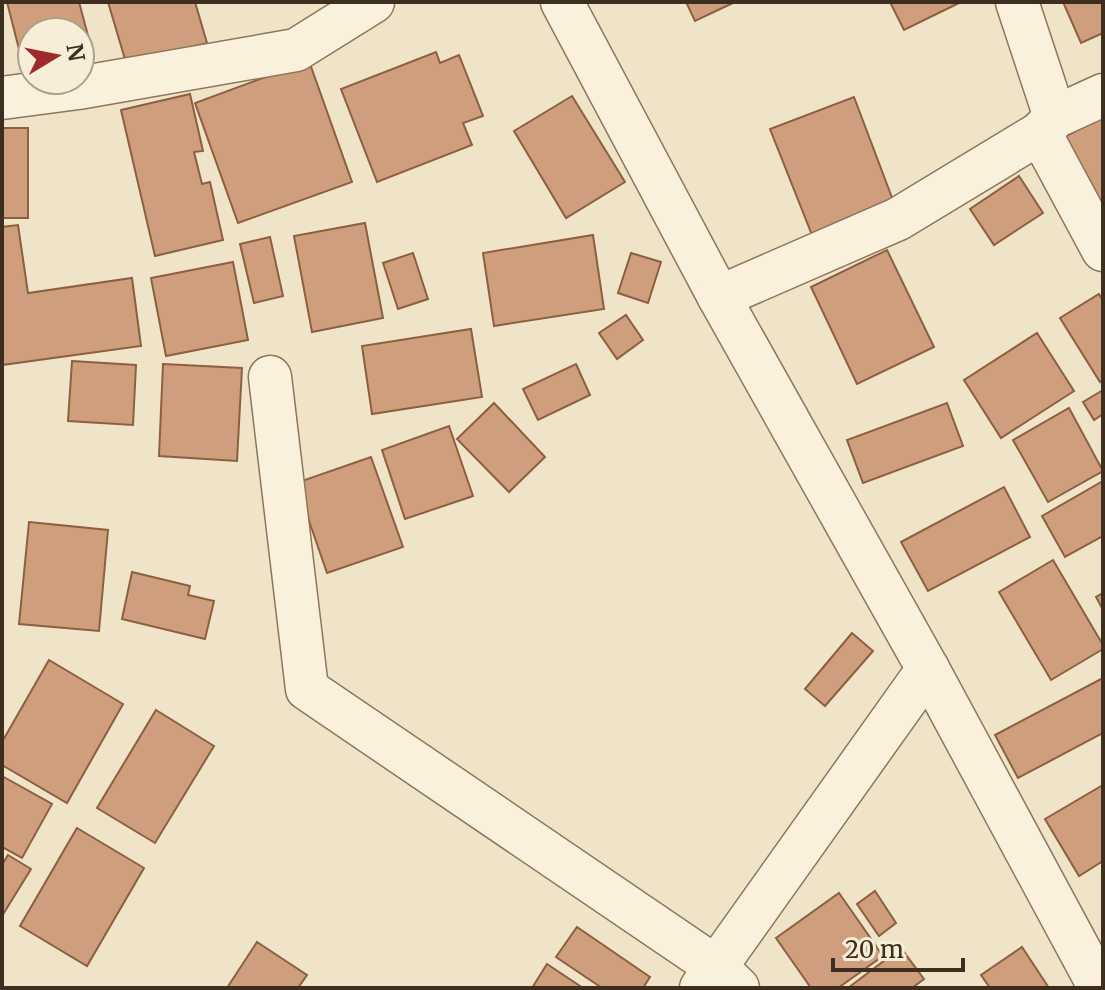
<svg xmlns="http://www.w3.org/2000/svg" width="1105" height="990" viewBox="0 0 1105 990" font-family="Merriweather,serif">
  <rect width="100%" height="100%" fill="#f0e4c8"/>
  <g fill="#cf9f7d" stroke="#8d5f41" stroke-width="2">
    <path d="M7 2H79L90 43 80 46V32H32V58L22 61Z"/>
    <path d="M108 2H195L207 43 127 66Z"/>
    <path d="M686 2H735L695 21Z"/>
    <path d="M890 2H961L904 30Z"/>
    <path d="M1063 2H1103V33L1081 43Z"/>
    <path d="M436 52 440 63 459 55 483 116 463 123 472 145 377 182 341 89Z"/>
    <path d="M309 61 352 182 238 223 195 103Z"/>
    <path d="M190 94 203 151 194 152 202 184 210 182 223 240 155 256 121 110Z"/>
    <path d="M572 96 625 182 566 218 514 131Z"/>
    <path d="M854 97 894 203 812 235 770 129Z"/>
    <path d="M1103 117V210L1064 137Z"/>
    <rect x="2" y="128" width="26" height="90"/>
    <path d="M1019 176 1043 213 994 245 970 209Z"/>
    <path d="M365 223 383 318 312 332 294 236Z"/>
    <path d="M18 225 28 293 132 278 141 346 2 365V227Z"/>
    <path d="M593 235 604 309 494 326 483 253Z"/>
    <path d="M270 237 283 296 254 303 240 244Z"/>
    <path d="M887 250 934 347 857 384 811 287Z"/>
    <path d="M413 253 428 299 398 309 383 263Z"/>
    <path d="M631 253 661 262 648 303 618 293Z"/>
    <path d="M233 262 248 340 166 356 151 278Z"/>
    <path d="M1099 294 1103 301V380L1100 382 1060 318Z"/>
    <path d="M626 315 643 340 617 359 599 333Z"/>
    <path d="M471 329 482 397 372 414 362 346Z"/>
    <path d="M1037 333 1074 391 1001 438 964 380Z"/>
    <path d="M72 361 136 365 133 425 68 421Z"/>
    <path d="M163 364 242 368 237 461 159 456Z"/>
    <path d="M576 364 590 395 538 420 523 389Z"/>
    <path d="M1103 390V414L1094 420 1083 402Z"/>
    <path d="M494 403 545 457 509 492 457 439Z"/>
    <path d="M947 403 963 446 863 483 847 440Z"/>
    <path d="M1069 408 1103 471 1048 502 1013 440Z"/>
    <path d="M449 426 473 496 405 519 382 450Z"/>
    <path d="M371 457 403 547 327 573 296 483Z"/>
    <path d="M1103 481V536L1065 557 1042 516Z"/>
    <path d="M1004 487 1030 537 928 591 901 542Z"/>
    <path d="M29 522 108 530 99 631 19 624Z"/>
    <path d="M1053 560 1103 645V649L1051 680 999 592Z"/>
    <path d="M132 572 190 586 188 595 214 601 205 639 122 619Z"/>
    <path d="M1103 593V610L1096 597Z"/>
    <path d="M852 633 873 651 825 706 805 689Z"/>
    <path d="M49 660 123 704 67 803 2 765V742Z"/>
    <path d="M1103 678V733L1018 778 995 735Z"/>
    <path d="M156 710 214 746 155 843 97 808Z"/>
    <path d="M2 776 52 804 22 858 2 847Z"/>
    <path d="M1103 785V861L1079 876 1045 819Z"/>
    <path d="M77 828 144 868 87 966 20 926Z"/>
    <path d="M8 855 31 869 2 916V865Z"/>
    <path d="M875 891 896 923 879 936 857 904Z"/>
    <path d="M839 893 883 956 838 988H811L776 938Z"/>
    <path d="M577 927 650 977 643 988H602L556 957Z"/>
    <path d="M257 942 307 975 298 988H227Z"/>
    <path d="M1022 947 1049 988H990L981 975Z"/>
    <path d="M901 948 924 979 912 988H848Z"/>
    <path d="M547 964 583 988H532Z"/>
  </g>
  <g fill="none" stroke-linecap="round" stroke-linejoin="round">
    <defs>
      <g id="minor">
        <path d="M562 2 719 297 928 669 1100 988"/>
        <path d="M1017 2 1055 117"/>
        <path d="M2 98 78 88 296 50 373 2"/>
        <path d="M1040 133 1103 250"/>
        <path d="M719 297 898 219 1040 133 1055 117 1103 95"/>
        <path d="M270 377 307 689 716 967 738 988"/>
        <path d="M701 988 928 669"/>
      </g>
    </defs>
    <use href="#minor" stroke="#8d765c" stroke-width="45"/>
    <use href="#minor" stroke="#faf1dc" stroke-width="42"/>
  </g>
  <rect width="1105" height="990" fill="none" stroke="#3d2e20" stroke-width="8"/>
  <g transform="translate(56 56) rotate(80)"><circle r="38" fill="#f7eed8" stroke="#ada18e" stroke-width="2"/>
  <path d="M0-6L14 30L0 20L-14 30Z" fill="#9e2a2b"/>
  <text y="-12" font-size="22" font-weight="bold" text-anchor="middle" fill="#3d2e20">N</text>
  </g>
  <path d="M833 958v12h130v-12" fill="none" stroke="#3d2e20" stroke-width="4"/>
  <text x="845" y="958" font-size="24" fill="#3d2e20" stroke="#f7eed8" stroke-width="6" paint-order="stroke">20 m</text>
</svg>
